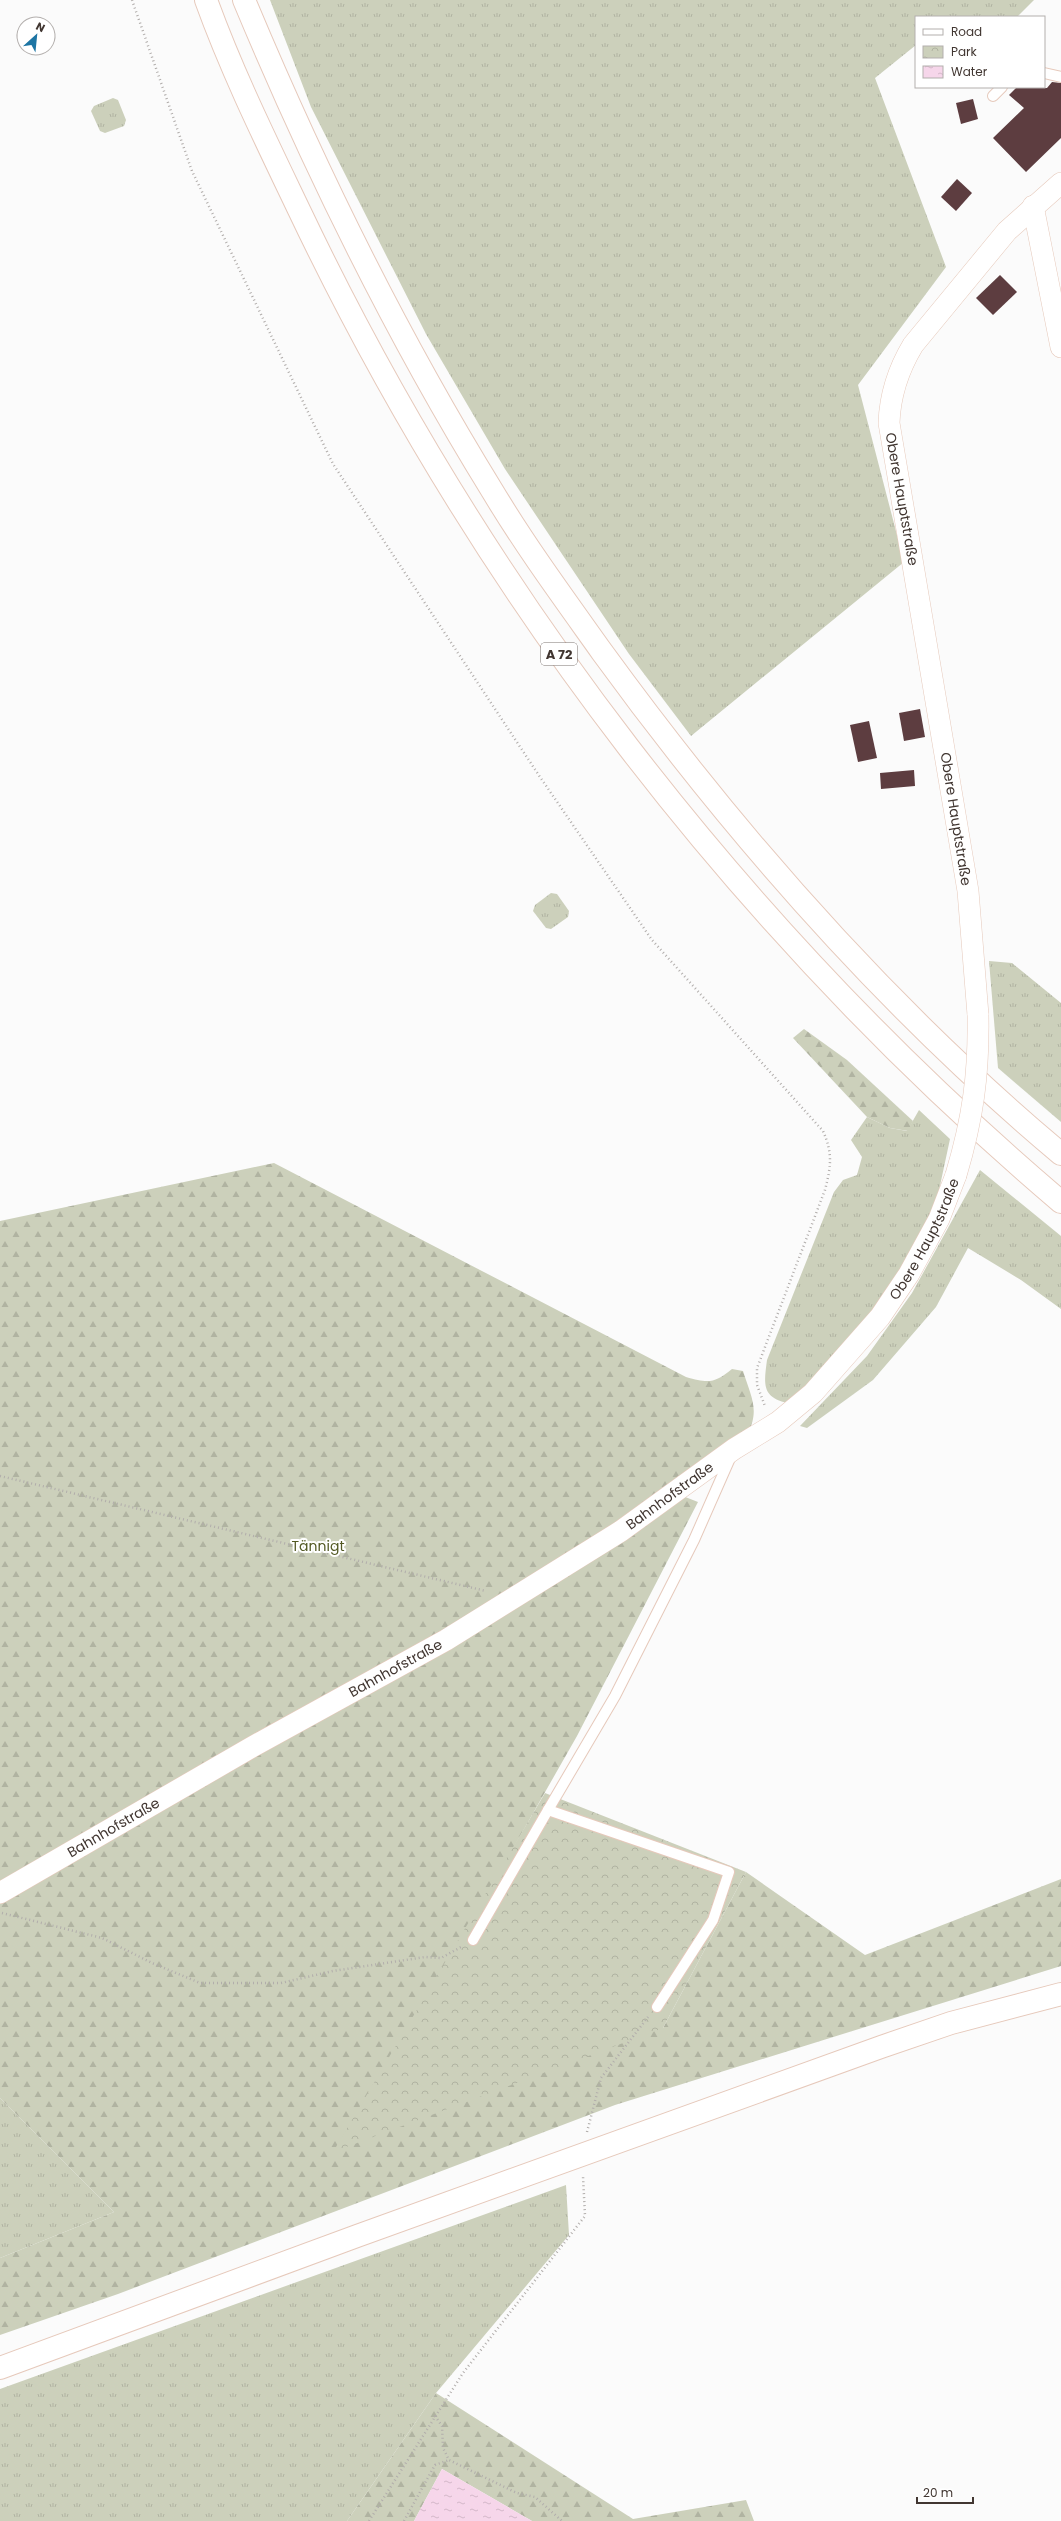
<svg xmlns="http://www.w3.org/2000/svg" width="1061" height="2521" viewBox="0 0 1061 2521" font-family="Poppins,sans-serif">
  <defs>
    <pattern id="grass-tufts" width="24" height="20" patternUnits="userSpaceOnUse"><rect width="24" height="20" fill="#ccd0bb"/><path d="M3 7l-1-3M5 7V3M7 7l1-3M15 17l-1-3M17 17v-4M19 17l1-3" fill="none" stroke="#b0b3a1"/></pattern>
    <pattern id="forest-firs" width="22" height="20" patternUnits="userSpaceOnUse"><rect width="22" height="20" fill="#ccd0bb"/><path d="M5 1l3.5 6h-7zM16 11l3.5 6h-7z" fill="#b0b3a1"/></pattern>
    <pattern id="park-crowns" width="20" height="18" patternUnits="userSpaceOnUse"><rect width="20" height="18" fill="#ccd0bb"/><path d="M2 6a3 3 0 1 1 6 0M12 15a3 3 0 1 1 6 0" fill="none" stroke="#b0b3a1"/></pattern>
    <pattern id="water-ripples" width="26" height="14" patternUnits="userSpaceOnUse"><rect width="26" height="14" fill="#f6d6ea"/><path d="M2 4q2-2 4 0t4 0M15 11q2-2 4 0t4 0" fill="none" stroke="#d4b8c9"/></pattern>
  </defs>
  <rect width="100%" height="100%" fill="#fbfbfb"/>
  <g fill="url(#grass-tufts)">
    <path d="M270 0H1034L1017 17H916V45L875 78 946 267 858 385 904 562 691 736 629 654 505 469 426 334 311 107Z"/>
    <path d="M113 98 118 100 126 120 124 126 105 133 100 131 91 111 94 106Z"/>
    <path d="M551 893 557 894 569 911 568 917 551 929 546 928 533 911 535 905Z"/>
    <path d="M989 961 1012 963 1061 1003V1122L998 1068Z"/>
    <path d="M919 1110 950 1139 938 1195 914 1254 850 1342 788 1403C761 1398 764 1383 767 1360L834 1192 843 1180 857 1175 862 1157 851 1140 867 1117 890 1128 907 1131Z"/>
    <path d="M980 1170 1061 1236V1309L1021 1280 968 1248 936 1307 873 1380 807 1428 800 1426 867 1356 912 1293Z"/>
    <path d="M0 2098 114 2212 0 2258Z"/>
    <path d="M566 2185 569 2235 436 2393 347 2521H0V2389Z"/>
  </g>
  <g fill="url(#forest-firs)">
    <path d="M804 1029 847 1060 913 1121 908 1131 890 1128 867 1117 793 1038Z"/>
    <path d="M274 1163 686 1377C708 1383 714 1384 732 1369L743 1371C751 1397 761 1411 746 1436L670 1491 698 1502 577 1736 446 1966 663 2028 746 1872 865 1955 1061 1879V1966L615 2105 118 2294 0 2335V2258L114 2212 0 2098V1221Z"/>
    <path d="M436 2393 633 2519 746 2500 754 2521H532L442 2469 414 2521H347Z"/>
  </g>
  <path fill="url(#park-crowns)" d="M545 1793 746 1872 663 2028 333 2152Z"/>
  <path fill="url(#water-ripples)" d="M442 2469 532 2521H414Z"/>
  <g fill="#5d3d40">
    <path d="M1052 82 1061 83V138L1026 172 993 138 1024 108 1009 95 1017 87 1047 88Z"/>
    <path d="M973 99 978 119 961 124 956 103Z"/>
    <path d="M957 179 972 193 956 211 941 197Z"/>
    <path d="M1000 275 1017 292 993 315 976 298Z"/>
    <path d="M920 709 925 737 904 741 899 713Z"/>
    <path d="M869 721 877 758 858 762 850 725Z"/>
    <path d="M914 770 915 786 881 789 880 773Z"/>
  </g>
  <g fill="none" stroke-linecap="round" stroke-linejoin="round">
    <defs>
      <g id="lane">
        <path d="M1044 73 1061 77"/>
        <path d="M993 96 1002 87"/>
        <path d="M473 1940 548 1810"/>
        <path d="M657 2007 713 1920 729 1872 548 1810 615 1696 694 1540 731 1456"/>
      </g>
      <g id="street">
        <path d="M1033 206 1061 347"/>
        <path d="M978 1015 968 891 889 423C890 394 898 370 913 345L1007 231 1061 183"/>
        <path id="s1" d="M0 1893 252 1747 446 1640 621 1531 734 1449 778 1422 813 1393 880 1317 909 1274 939 1219 956 1175"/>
      </g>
      <path id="secondary" d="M0 2368 357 2236 881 2047 951 2023 1061 1994"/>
      <g id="highway">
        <path d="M206 0C232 72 267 143 300 212 480 590 742 931 1061 1202"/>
        <path d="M244 0C315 170 396 335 493 492 526 547 565 600 602 652 735 835 887 1008 1061 1154"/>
      </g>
    </defs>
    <use href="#lane" stroke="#e6c9bb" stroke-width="12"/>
    <use href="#street" stroke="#e6c9bb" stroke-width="22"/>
    <use href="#secondary" stroke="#e6c9bb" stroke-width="24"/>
    <use href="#highway" stroke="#e6c9bb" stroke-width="24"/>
    <g stroke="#b1adab" stroke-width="2.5" stroke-dasharray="1 3" stroke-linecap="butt">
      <path d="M132 0 192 171 333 464 540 777 652 940 823 1131C833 1154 831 1166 825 1190L757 1368V1385L765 1406"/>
      <path d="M0 1476 486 1591"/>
      <path d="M2 1913 102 1938 152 1963 200 1983H281L333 1971 425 1957 441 1958 461 1947"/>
      <path d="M587 2132 601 2078 648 2017"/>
      <path d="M435 2416 442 2426 443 2448 449 2460 517 2493 535 2497 562 2521"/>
      <path d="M369 2521 463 2373 585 2216 583 2176"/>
      <path d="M404 2521 435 2465 449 2460"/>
    </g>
    <use href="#lane" stroke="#fff" stroke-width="10"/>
    <use href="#street" stroke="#fff" stroke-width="21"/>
    <use href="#secondary" stroke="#fff" stroke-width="22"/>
    <use href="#highway" stroke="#fff" stroke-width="22"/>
    <defs>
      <path id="street-bridge" d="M956 1175C973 1118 979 1074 978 1015"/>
    </defs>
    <use href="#street-bridge" stroke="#e6c9bb" stroke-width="22" stroke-linecap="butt"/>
    <use href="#street-bridge" stroke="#fff" stroke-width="21"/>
  </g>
  <g text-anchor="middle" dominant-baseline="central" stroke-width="4" stroke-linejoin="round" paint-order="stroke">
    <rect fill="#fff" stroke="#7a726f" stroke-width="1" x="541" y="643" width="36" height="22" rx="3"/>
    <g font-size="13" font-weight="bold" fill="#413631">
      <text x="559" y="654">A 72</text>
    </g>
    <g font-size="14" fill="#413631" stroke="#fff">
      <text transform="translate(902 499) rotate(80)">Obere Hauptstraße</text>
      <text transform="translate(956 819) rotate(81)">Obere Hauptstraße</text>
      <text stroke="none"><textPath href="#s1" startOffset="1147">Obere Hauptstraße</textPath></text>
      <text stroke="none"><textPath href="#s1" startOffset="779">Bahnhofstraße</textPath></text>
      <text stroke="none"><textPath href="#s1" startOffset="455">Bahnhofstraße</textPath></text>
      <text stroke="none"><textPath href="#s1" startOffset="131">Bahnhofstraße</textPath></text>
    </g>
    <g font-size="14" fill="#535924" stroke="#fff">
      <text x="318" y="1546">Tännigt</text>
    </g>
  </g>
  <rect x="915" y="16" width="130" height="72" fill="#ffffff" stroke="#b3afad"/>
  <rect x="923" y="29" width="20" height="6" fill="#ffffff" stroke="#b3afad"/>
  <text x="951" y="36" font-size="12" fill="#413631">Road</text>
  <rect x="923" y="46" width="20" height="12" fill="url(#park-crowns)" stroke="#b3afad"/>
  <text x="951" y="56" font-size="12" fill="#413631">Park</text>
  <rect x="923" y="66" width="20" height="12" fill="url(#water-ripples)" stroke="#b3afad"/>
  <text x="951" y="76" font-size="12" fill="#413631">Water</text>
  <g transform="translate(36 36) rotate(27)"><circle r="19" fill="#ffffff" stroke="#b3afad"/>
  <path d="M0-3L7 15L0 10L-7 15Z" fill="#1d75a4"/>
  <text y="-6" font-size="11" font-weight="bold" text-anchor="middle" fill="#413631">N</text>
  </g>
  <path d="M917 2497v6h56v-6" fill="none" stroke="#413631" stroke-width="2"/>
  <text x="923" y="2497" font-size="12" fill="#413631" stroke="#ffffff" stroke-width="3" paint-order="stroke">20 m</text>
</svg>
